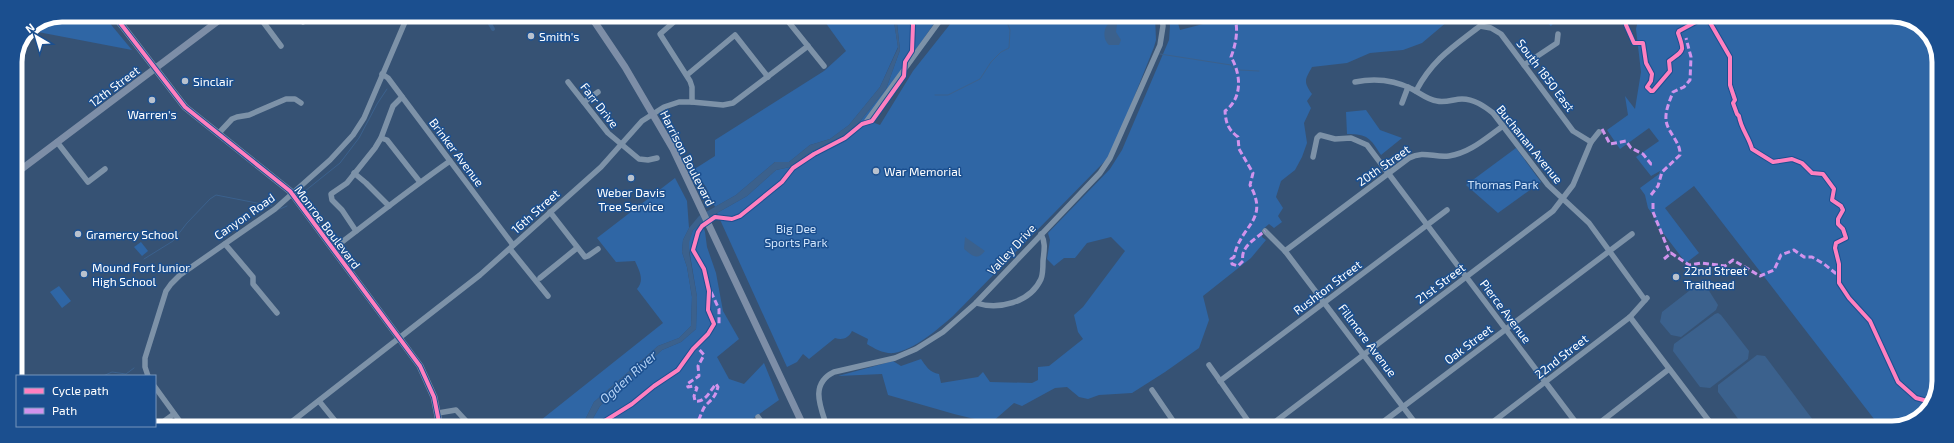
<svg xmlns="http://www.w3.org/2000/svg" width="1954" height="443" viewBox="0 0 1954 443" font-family="'Exo 2',sans-serif">
  <rect width="100%" height="100%" fill="#365274"/>
  <g fill="#2f66a5">
    <path d="M62 15H103L132 50 38 32 33 27Z"/>
    <path d="M820 15H893L898 47 880 87 849 125 830 139 810 145 789 162H775L736 195 715 207 706 187 693 170 715 156V140L824 71 846 51Z"/>
    <path d="M896 15H940L867 120 880 125 913 71 955 18 962 15 1155 16 1156 40 1154 47 1121 130 1108 158 953 316C938 329 914 350 894 353 884 354 875 349 867 344L868 339 852 331C848 339 842 340 835 338L809 359 803 354 797 362 787 367 717 213 747 196 776 170 790 167 812 151 831 145 853 130 886 89 900 50Z"/>
    <path d="M1168 16H1176L1180 30 1203 24 1201 16H1454L1422 43 1403 50 1370 53 1347 63 1312 67C1305 80 1303 81 1312 94L1307 101 1311 108 1304 123 1307 143 1302 157 1295 170 1281 181 1276 197 1283 208 1278 216 1282 222 1274 228 1269 224 1262 230V237L1266 240 1251 258 1203 296 1209 320 1199 348 1165 372 1132 393 1099 395 1088 399 1079 397 1067 387 1055 388 1022 406 1014 403 991 423 954 414 888 395 882 374 838 376 893 361 901 366 921 359C925 365 930 373 939 374L941 383 978 377 983 372 990 382 1032 383 1038 380V367L1049 366 1083 339 1078 332 1074 315 1083 307 1125 251 1111 237 1087 243 1075 258H1064L1054 266 1047 259 1050 240 1048 233 1110 169 1122 150 1169 40 1170 26Z"/>
    <path d="M1538 16H1560L1551 26Z"/>
    <path d="M1639 16H1901L1928 31 1939 59 1938 390 1921 418 1892 428H1881L1694 186 1665 208 1699 253 1686 263 1654 221 1656 219 1648 208 1645 195 1640 188 1659 174 1660 171 1651 176 1636 157 1659 141 1649 128 1620 149 1607 130 1628 115 1625 96 1635 109 1641 72 1636 29Z"/>
    <path d="M1366 110 1380 130 1402 138 1381 155C1370 138 1368 134 1347 134L1346 112Z"/>
    <path d="M1516 148 1541 182 1498 213 1466 185Z"/>
    <path d="M675 178 687 201 689 228 683 240 682 252 687 267 692 297 691 326 679 338 658 346 594 402 583 424 579 427H524L541 420 663 323 637 289C645 280 639 270 635 261L616 262 597 238Z"/>
    <path d="M702 223 705 232 707 247 716 273 723 311 739 339 717 357 729 379 744 384 764 363 779 400 741 427H588L600 406 662 350 681 342 696 329 697 297 688 242 693 230Z"/>
    <path d="M141 242 148 251 142 256 134 247Z"/>
    <path d="M59 286 71 301 62 308 50 292Z"/>
  </g>
  <g fill="#3b618d">
    <path d="M893 15H896L900 50 886 89 853 130 831 145 812 151 790 167 776 170 747 196 717 213 693 230 689 242V252L697 297 696 329 681 342 662 350 600 406 588 427H579L583 424 594 402 658 346 679 338 691 326 692 297 687 267 682 252 683 240 689 228 699 216 736 195 775 162H789L810 145 830 139 849 125 880 87 898 48Z"/>
    <path d="M1113 21 1117 24 1116 32 1121 40 1119 45H1109C1102 39 1103 24 1113 21Z"/>
    <path d="M965 237 985 251C976 262 971 254 964 249Z"/>
    <path d="M1698 284 1706 286 1718 305 1716 310 1681 337 1671 335 1660 322 1662 312Z"/>
    <path d="M1718 313 1721 315 1749 351 1748 359 1710 388 1700 387 1673 351 1674 344 1715 314Z"/>
    <path d="M1757 355 1765 356 1819 428H1745L1718 392V385Z"/>
  </g>
  <g fill="none" stroke-linecap="round" stroke-linejoin="round">
    <g stroke="#3b618d" stroke-width="1">
      <path d="M1160 54 1231 65 1235 71"/>
      <path d="M1239 70 1259 71"/>
      <path d="M935 95H948L980 79 991 62 1001 52 1009 48 1010 30 1007 22"/>
      <path d="M305 191 340 163 359 138 377 104 387 89"/>
      <path d="M280 209 287 206"/>
      <path d="M144 259 173 241 187 223 210 199 216 195 272 206"/>
      <path d="M103 376 112 372 126 374 134 368"/>
    </g>
    <path stroke="#3b618d" stroke-width="4" d="M485 15 493 29"/>
    <g stroke="#7d92a8" stroke-width="5.5">
      <path d="M258 15 281 46"/>
      <path d="M298 15 303 22"/>
      <path d="M682 15 660 34 690 81 692 87V102"/>
      <path d="M783 15 824 66"/>
      <path d="M1524 65 1557 43 1558 34"/>
      <path d="M382 74 388 78 513 245"/>
      <path d="M687 75 735 35 768 77"/>
      <path d="M568 82 608 133 639 159 648 160 657 158"/>
      <path d="M1355 82C1375 78 1394 80 1412 89 1420 93 1428 100 1437 101 1446 103 1454 99 1462 99 1474 99 1484 106 1493 113L1548 185 1589 223 1645 300"/>
      <path d="M1416 91C1433 59 1453 47 1480 26L1491 28 1501 34 1573 131 1591 142"/>
      <path d="M584 102 598 92"/>
      <path d="M1402 103 1408 87"/>
      <path d="M866 122 944 15"/>
      <path d="M218 134 232 119 237 117 249 115 286 99H295L301 103"/>
      <path d="M381 138 387 140 420 182"/>
      <path d="M57 142 88 182 105 169"/>
      <path d="M1313 157 1317 138 1320 135 1335 139 1351 138 1367 145 1580 428"/>
      <path d="M354 173 366 183 389 206"/>
      <path d="M550 212 585 257 588 256 598 249"/>
      <path d="M356 231 342 210 332 200 331 194 347 183 375 148 381 138 393 106 402 97"/>
      <path d="M1265 231 1285 251 1419 428"/>
      <path d="M225 244 253 277V284L277 313"/>
      <path d="M333 249C372 219 410 189 450 161"/>
      <path d="M510 249 548 296"/>
      <path d="M1285 251 1409 158C1424 150 1434 158 1449 156 1470 153 1486 138 1503 126"/>
      <path d="M540 278 577 248"/>
      <path d="M976 303C998 310 1030 303 1041 279 1043 274 1043 267 1043 261 1044 251 1046 243 1041 234"/>
      <path d="M1630 317 1709 421 1717 428"/>
      <path d="M1209 365 1253 428"/>
      <path d="M148 376 145 367V358L166 291 171 284 180 275 275 209 330 160 353 135 364 118 408 15"/>
      <path d="M1220 381 1447 210"/>
      <path d="M155 387 184 427"/>
      <path d="M1152 390 1178 428"/>
      <path d="M319 401 340 427"/>
      <path d="M438 413 456 410 468 423V427"/>
      <path d="M758 417 765 427"/>
      <path d="M1095 422 1098 423 1102 428"/>
      <path d="M156 427 174 414"/>
      <path d="M285 427 480 275 601 167 642 121 664 107 679 102H692L723 105 733 103 808 46"/>
      <path d="M827 427C821 408 809 384 834 372L895 358 916 349 943 332 976 303 1100 173 1110 158 1160 45 1163 26 1162 16"/>
      <path d="M1047 428 1053 423"/>
      <path d="M1267 428 1553 211 1573 185 1591 142 1599 132"/>
      <path d="M1375 428 1632 234"/>
      <path d="M1485 428 1630 317 1647 298"/>
      <path d="M1593 428 1669 369"/>
      <path d="M1700 428 1709 421"/>
    </g>
    <g stroke="#7d8ea7" stroke-width="7">
      <path d="M114 15 185 107 290 191 420 366 434 397 440 427"/>
      <path d="M590 15 625 67 673 149 804 427"/>
      <path d="M15 174 226 15"/>
    </g>
    <g stroke="#d193ec" stroke-width="3" stroke-dasharray="6 3" stroke-linecap="butt">
      <path d="M1234 16C1239 28 1236 44 1231 57 1241 74 1243 98 1225 111 1226 124 1228 129 1238 137L1239 149 1253 173 1250 185C1270 221 1240 225 1234 257L1231 259 1232 264 1238 266 1243 261C1240 247 1255 239 1265 231"/>
      <path d="M1602 129 1610 144 1626 141 1631 148 1643 154 1651 164H1653"/>
      <path d="M1651 195 1658 186 1662 172 1680 155C1681 142 1667 132 1666 120 1665 111 1670 100 1673 92L1684 87 1690 80 1691 57 1686 38"/>
      <path d="M1653 203V212L1670 254"/>
      <path d="M1664 259 1671 253 1689 265 1701 263 1725 266 1733 260 1760 276 1774 270 1781 255 1794 250 1804 257H1812L1824 264 1839 276"/>
      <path d="M711 292 719 309V324"/>
      <path d="M693 427C701 421 700 412 706 405 713 398 715 397 718 387L716 384C710 391 705 403 695 401L694 396 697 388 694 386 688 387 687 384 699 376 698 366 704 355 696 346"/>
    </g>
    <defs>
      <g id="cycleway">
        <path d="M114 15 185 107 290 191 420 366 434 397 440 427"/>
        <path d="M1625 16 1626 25 1634 43H1643L1646 63 1652 74 1651 81 1647 87 1651 91H1653L1670 71 1669 61C1684 50 1685 52 1678 33L1679 31 1703 18 1708 19 1730 57V85L1735 100 1733 103 1737 114 1739 116C1741 129 1749 137 1752 149L1773 162 1792 159 1802 163 1812 173 1823 174 1834 189 1832 200 1841 206 1843 210 1838 219V224L1843 229 1846 238 1836 243 1835 248 1839 264V283L1849 298 1870 321 1898 382 1916 398 1931 402"/>
        <path d="M595 427 632 404 654 386 678 370 693 349 708 334 714 324 708 310 709 291 704 269 693 250 698 232 702 226 715 217 732 219 740 216 782 182 793 168 814 154 845 138 862 124 872 121 904 76 905 62 912 51 913 25 910 15"/>
      </g>
    </defs>
    <use href="#cycleway" stroke="#1b4f8f" stroke-width="6"/>
    <use href="#cycleway" stroke="#ff80c0" stroke-width="4"/>
  </g>
  <g fill="#b9c2ce" stroke="#1b4f8f" stroke-width="1.5">
    <circle cx="531" cy="36" r="4"/>
    <circle cx="185" cy="81" r="4"/>
    <circle cx="152" cy="100" r="4"/>
    <circle cx="876" cy="171" r="4"/>
    <circle cx="631" cy="178" r="4"/>
    <circle cx="78" cy="234" r="4"/>
    <circle cx="84" cy="274" r="4"/>
    <circle cx="1676" cy="277" r="4"/>
  </g>
  <g text-anchor="middle" dominant-baseline="central" stroke-width="3" stroke-linejoin="round" paint-order="stroke">
    <g font-size="12" fill="#fff" stroke="#1b4f8f" text-anchor="start">
      <text x="539" y="36">Smith's</text>
      <text x="193" y="81">Sinclair</text>
      <text x="152" y="114" text-anchor="middle">Warren's</text>
      <text x="884" y="171">War Memorial</text>
      <text x="631" y="192" text-anchor="middle">Weber Davis<tspan x="631" dy="14">Tree Service</tspan></text>
      <text x="86" y="234">Gramercy School</text>
      <text x="92" y="267">Mound Fort Junior<tspan x="92" dy="14">High School</tspan></text>
      <text x="1684" y="270">22nd Street<tspan x="1684" dy="14">Trailhead</tspan></text>
    </g>
    <g font-size="12" fill="#fff" stroke="#1b4f8f">
      <text transform="translate(1546 75) rotate(53)">South 1850 East</text>
      <text transform="translate(114 86) rotate(-37)">12th Street</text>
      <text transform="translate(600 105) rotate(52)">Farr Drive</text>
      <text transform="translate(1530 144) rotate(51)">Buchanan Avenue</text>
      <text transform="translate(457 152) rotate(53)">Brinker Avenue</text>
      <text transform="translate(688 158) rotate(63)">Harrison Boulevard</text>
      <text transform="translate(1383 165) rotate(-35)">20th Street</text>
      <text transform="translate(535 211) rotate(-42)">16th Street</text>
      <text transform="translate(244 216) rotate(-35)">Canyon Road</text>
      <text transform="translate(328 227) rotate(53)">Monroe Boulevard</text>
      <text transform="translate(1011 249) rotate(-47)">Valley Drive</text>
      <text transform="translate(1440 283) rotate(-37)">21st Street</text>
      <text transform="translate(1327 287) rotate(-37)">Rushton Street</text>
      <text transform="translate(1506 311) rotate(53)">Pierce Avenue</text>
      <text transform="translate(1368 340) rotate(53)">Fillmore Avenue</text>
      <text transform="translate(1468 344) rotate(-37)">Oak Street</text>
      <text transform="translate(1561 356) rotate(-38)">22nd Street</text>
    </g>
    <g font-size="12" fill="#cfe3fa" stroke="#1b4f8f">
      <text x="1503" y="184">Thomas Park</text>
      <text x="796" y="228">Big Dee<tspan x="796" dy="14">Sports Park</tspan></text>
    </g>
    <g font-size="13" font-style="italic" fill="#b5d3f5" stroke="#1b4f8f">
      <text transform="translate(628 377) rotate(-42)">Ogden River</text>
    </g>
  </g>
  <path d="M0 0H1954V443H0ZM62 22H1892A40 40 0 0 1 1932 62V381A40 40 0 0 1 1892 421H62A40 40 0 0 1 22 381V62A40 40 0 0 1 62 22Z" fill="#1b4f8f" fill-rule="evenodd"/>
  <path fill="none" stroke="#fff" stroke-width="5" d="M62 22H1892A40 40 0 0 1 1932 62V381A40 40 0 0 1 1892 421H62A40 40 0 0 1 22 381V62A40 40 0 0 1 62 22Z"/>
  <rect x="16" y="375" width="140" height="52" fill="#1b4f8f" stroke="#7695bc"/>
  <rect x="24" y="388" width="20" height="6" fill="#ff80c0" stroke="#7695bc"/>
  <text x="52" y="395" font-size="12" fill="#ffffff">Cycle path</text>
  <rect x="24" y="408" width="20" height="6" fill="#d193ec" stroke="#7695bc"/>
  <text x="52" y="415" font-size="12" fill="#ffffff">Path</text>
  <g transform="translate(36 36) rotate(322)" stroke="#1b4f8f" stroke-width="3" paint-order="stroke">
  <path d="M0-3L7 15L0 10L-7 15Z" fill="#ffffff"/>
  <text y="-6" font-size="11" font-weight="bold" text-anchor="middle" fill="#ffffff">N</text>
  </g>
</svg>
